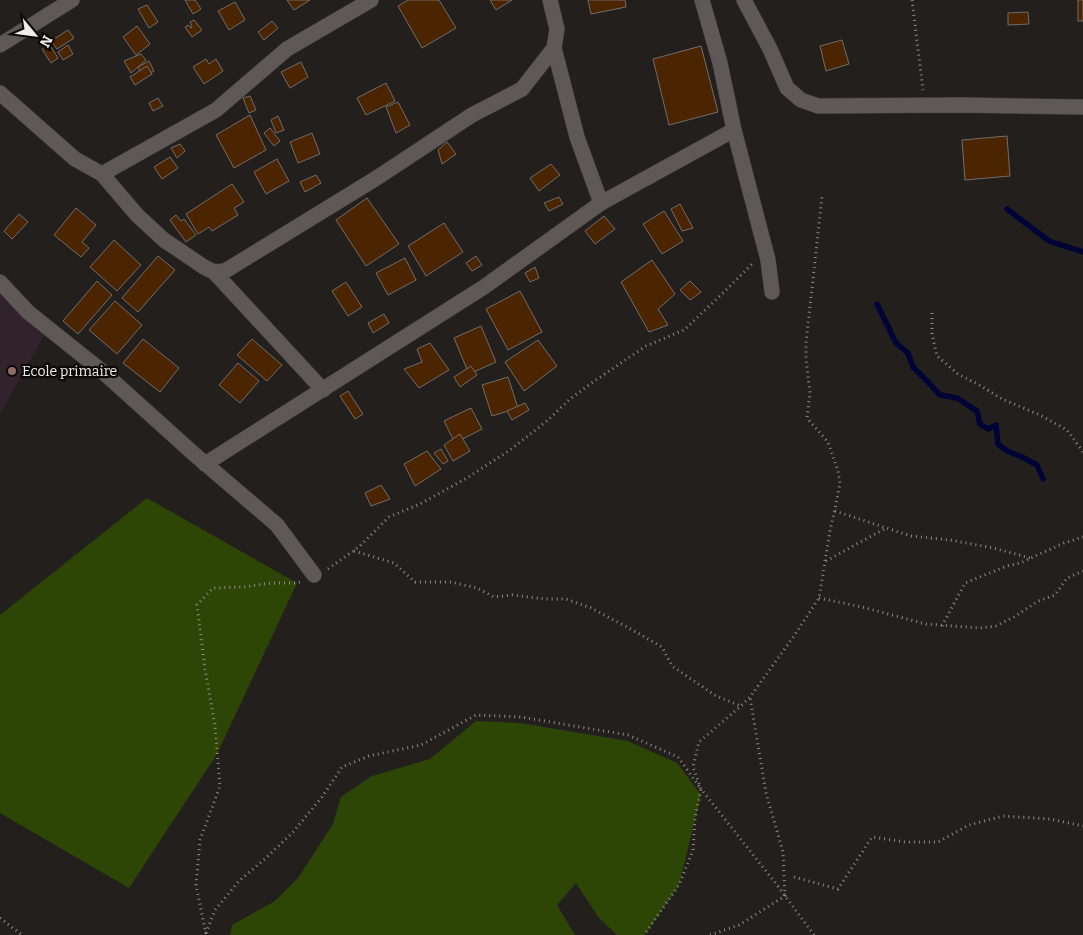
<svg xmlns="http://www.w3.org/2000/svg" width="1083" height="935" viewBox="0 0 1083 935" font-family="Bitter,serif">
  <rect width="100%" height="100%" fill="#231f1d"/>
  <path fill="#32222c" d="M0 282 48 328 0 414Z"/>
  <g fill="#2d4606">
    <path d="M147 498 297 583 217 754 129 888 0 813V615Z"/>
    <path d="M476 721 520 723 628 741 677 763 701 795 679 885 645 935H617L599 918 576 883 557 905 575 935H230L232 925 275 901 298 878 333 824 341 797 372 776 430 759Z"/>
  </g>
  <g fill="none" stroke-linecap="round" stroke-linejoin="round">
    <g stroke="#000336" stroke-width="5.5">
      <path d="M1007 209 1049 241 1083 252"/>
      <path d="M877 304 896 343 908 353 913 367 927 381 940 395 957 398 977 411 980 424 988 429 996 425 998 444 1007 451 1022 457 1037 465 1043 479"/>
    </g>
  </g>
  <g fill="#4b2401" stroke="#726d6a">
    <path d="M185 0H195L201 9 193 14Z"/>
    <path d="M287 0H310L294 10Z"/>
    <path d="M408 0H439L456 28 422 48 398 6Z"/>
    <path d="M490 0H512L496 10Z"/>
    <path d="M588 0H625L626 7 591 14Z"/>
    <rect x="1078" y="0" width="5" height="21"/>
    <path d="M235 2 245 20 229 30 218 11Z"/>
    <path d="M147 5 158 22 149 28 138 9Z"/>
    <path d="M1028 12 1029 24 1008 25V13Z"/>
    <path d="M194 20 202 30 192 37 185 27 188 25 191 28 192 27 190 22Z"/>
    <path d="M272 21 278 28 264 40 258 32Z"/>
    <path d="M137 26 150 44 136 55 123 37Z"/>
    <path d="M68 30 74 38 57 49 51 41Z"/>
    <path d="M842 40 849 64 826 71 820 46Z"/>
    <path d="M49 44 58 58 51 63 42 49Z"/>
    <path d="M68 45 73 54 63 60 58 52Z"/>
    <path d="M701 46 718 112 669 125 653 59Z"/>
    <path d="M141 54 146 60 131 73 124 61Z"/>
    <path d="M206 59 209 64 216 59 223 71 204 84 193 67Z"/>
    <path d="M149 61 154 71 143 77 138 67Z"/>
    <path d="M301 62 308 77 290 88 281 72Z"/>
    <path d="M147 66 152 74 135 85 130 77Z"/>
    <path d="M386 83 395 101 366 115 357 98Z"/>
    <path d="M250 96 256 110 249 113 243 98Z"/>
    <path d="M158 98 163 106 153 111 149 103Z"/>
    <path d="M398 102 410 125 396 133 386 107Z"/>
    <path d="M250 115 266 150 234 168 216 135Z"/>
    <path d="M278 116 284 130 276 133 271 120Z"/>
    <path d="M270 128 280 141 274 146 264 133Z"/>
    <path d="M312 133 320 154 298 163 290 142Z"/>
    <path d="M1007 136 1010 176 965 180 962 140Z"/>
    <path d="M447 142 456 154 442 164 438 150Z"/>
    <path d="M180 144 185 151 177 158 171 148Z"/>
    <path d="M170 157 178 168 162 179 154 167Z"/>
    <path d="M277 159 289 181 266 194 254 172Z"/>
    <path d="M551 164 560 175 539 191 530 178Z"/>
    <path d="M316 175 321 183 305 192 300 182Z"/>
    <path d="M232 184 244 202 234 208 238 215 212 231 209 227 198 234 186 214Z"/>
    <path d="M559 197 563 204 549 211 544 203Z"/>
    <path d="M367 198 399 244 366 266 336 220Z"/>
    <path d="M680 204 693 228 682 231 671 209Z"/>
    <path d="M76 208 96 225 82 242 89 248 81 257 54 235Z"/>
    <path d="M664 211 683 241 662 254 643 224Z"/>
    <path d="M19 214 28 222 12 239 4 231Z"/>
    <path d="M176 215 181 221 184 219 196 235 186 242 170 220Z"/>
    <path d="M604 216 615 229 595 244 585 231Z"/>
    <path d="M444 223 463 252 426 276 408 246Z"/>
    <path d="M114 240 141 265 117 291 90 267Z"/>
    <path d="M158 256 175 270 138 312 122 298Z"/>
    <path d="M476 256 482 265 472 271 466 263Z"/>
    <path d="M405 258 416 280 388 295 376 273Z"/>
    <path d="M652 260 675 294 658 309 668 325 649 332 621 282Z"/>
    <path d="M535 267 539 278 530 282 525 273Z"/>
    <path d="M97 281 112 295 78 334 63 321Z"/>
    <path d="M690 281 701 292 690 300 680 290Z"/>
    <path d="M346 282 362 307 348 316 332 291Z"/>
    <path d="M520 291 542 332 508 350 486 309Z"/>
    <path d="M115 301 142 325 117 354 89 330Z"/>
    <path d="M384 314 389 323 373 333 368 323Z"/>
    <path d="M481 326 496 362 469 374 454 338Z"/>
    <path d="M143 339 179 368 160 392 123 363Z"/>
    <path d="M252 339 282 365 267 381 237 355Z"/>
    <path d="M538 340 557 366 524 391 505 362Z"/>
    <path d="M430 343 449 370 419 388 404 369 422 362 417 349Z"/>
    <path d="M238 363 259 381 240 403 219 385Z"/>
    <path d="M471 366 477 375 460 387 454 377Z"/>
    <path d="M508 377 518 408 492 416 482 385Z"/>
    <path d="M348 391 363 414 355 419 340 396Z"/>
    <path d="M525 403 529 410 512 420 507 411Z"/>
    <path d="M471 408 482 429 455 443 444 421Z"/>
    <path d="M460 434 470 451 453 461 444 445Z"/>
    <path d="M441 449 448 461 443 464 434 453Z"/>
    <path d="M427 451 441 469 415 486 404 464Z"/>
    <path d="M381 485 390 499 371 506 365 493Z"/>
  </g>
  <g fill="none" stroke-linecap="round" stroke-linejoin="round">
    <defs>
      <g id="street">
        <path d="M702 0 720 63 734 130 768 260 772 292"/>
        <path d="M744 0 770 49 787 88 801 100 818 106 961 105 1083 107"/>
        <path d="M0 45 72 0"/>
        <path d="M554 48 577 137 601 203"/>
        <path d="M0 93 75 159 102 174 137 215 164 240 204 267 214 272 225 271 375 179 472 115 522 89 554 48 557 29 550 0"/>
        <path d="M102 174 216 110 287 49 371 0"/>
        <path d="M214 272 323 390"/>
        <path d="M0 282 28 312 103 372 194 454 277 525 314 575"/>
        <path d="M205 464 484 287 601 203 734 130"/>
      </g>
    </defs>
    <use href="#street" stroke="#3e3b39" stroke-width="16"/>
    <g stroke="#8d8a88" stroke-width="3" stroke-dasharray="1 4" stroke-linecap="butt">
      <path d="M912 0 923 90"/>
      <path d="M932 313V334L937 356 958 374 981 386 1002 399 1040 415 1067 430 1083 452"/>
      <path d="M835 511 911 536 950 540 993 548 1030 558"/>
      <path d="M354 551 394 563 415 582H451L477 588 494 597 512 595 544 599H566L591 608 627 627 662 647 672 666 716 696 741 706"/>
      <path d="M826 561 886 528"/>
      <path d="M328 569 360 546 389 517 420 504 467 478 510 450 548 420 570 399 593 382 646 346 684 330 724 292 752 264"/>
      <path d="M819 598 862 607 926 624 980 628 996 626 1014 617 1038 601 1055 595 1067 578 1083 571"/>
      <path d="M942 626 965 583 1007 566 1020 563 1064 543 1083 537"/>
      <path d="M794 877 838 889 872 837 905 842H938L969 825 1003 816 1050 819 1083 826"/>
      <path d="M0 918 22 935"/>
      <path d="M206 933 215 910 239 881 267 857 293 832 322 797 342 767 369 756 421 745 476 715 521 717 628 735 678 757 701 789 695 818 693 850 679 885 644 935"/>
      <path d="M206 934 196 885 200 840 220 786 215 726 205 669 197 605 213 588 243 587 271 583H297L300 582"/>
      <path d="M710 935 739 925 785 896 783 852 766 793 750 697"/>
      <path d="M814 935 777 885 701 789 693 767 699 742 741 706 750 697 794 636 819 598 830 531 836 504 840 483 838 471 828 442 807 418 810 393 806 359V343L822 197"/>
    </g>
    <use href="#street" stroke="#5e5956" stroke-width="15"/>
  </g>
  <circle fill="#8d6e63" stroke="#0b0908" stroke-width="2" cx="12" cy="371" r="5"/>
  <g text-anchor="middle" dominant-baseline="central" stroke-width="4.5" stroke-linejoin="round" paint-order="stroke">
    <g font-size="14" fill="#f0eeec" stroke="#0b0908" text-anchor="start">
      <text x="22" y="371">Ecole primaire</text>
    </g>
  </g>
  <g transform="translate(35 35) rotate(119)" stroke="#0b0908" stroke-width="4" paint-order="stroke">
  <path d="M0-4L9 19L0 12L-9 19Z" fill="#f0eeec"/>
  <text y="-8" font-size="14" font-weight="bold" text-anchor="middle" fill="#f0eeec">N</text>
  </g>
</svg>
